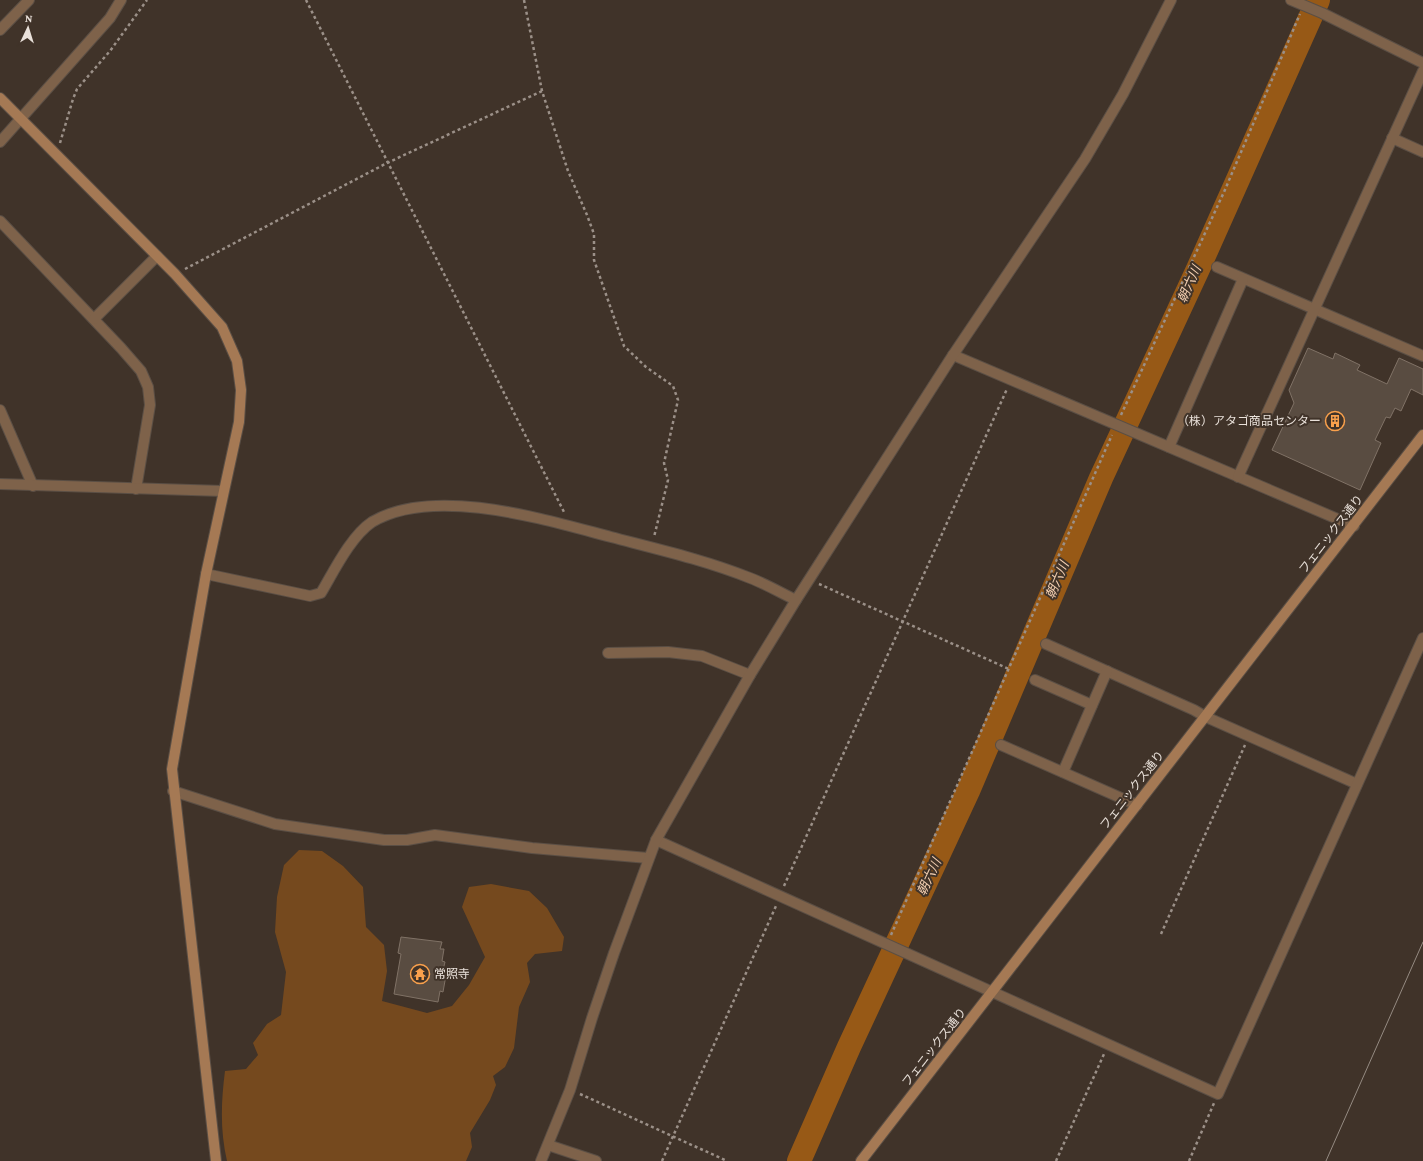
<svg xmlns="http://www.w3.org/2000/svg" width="1423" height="1161" viewBox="0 0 1423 1161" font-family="'Crimson Pro','Noto Sans JP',serif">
  <rect width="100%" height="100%" fill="#403329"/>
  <path fill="#75491e" d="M299 850 322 851 343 866 363 887 366 927 384 945 387 971 382 1001 427 1013 452 1006 469 985 485 957 462 907 469 887 491 884 529 891 547 908 564 937 562 951 535 954 527 963 530 982 519 1007 514 1048 505 1067 493 1076 496 1085 490 1100 470 1133 472 1147 466 1161H227C220 1131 221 1102 225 1071L246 1069 258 1055 253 1043 267 1024 281 1015 286 972 275 932 277 897 284 865Z"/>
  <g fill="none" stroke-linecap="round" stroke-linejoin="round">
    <path stroke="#975916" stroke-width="24" d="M799 1161 849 1047 968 791 1101 478 1198 269 1318 0"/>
  </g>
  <g fill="#594c41" stroke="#807266">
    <path d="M1308 348 1333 359 1335 353 1360 365 1357 370 1387 384 1399 358 1423 369V395L1411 389 1401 411 1395 408 1390 418 1386 417 1375 440 1381 443 1360 490 1272 450 1294 403 1289 390Z"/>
    <path d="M401 937 442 942 440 949H444L442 961 445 962 442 974 446 975 443 992 440 991 438 1002 394 994 401 954 398 953Z"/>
  </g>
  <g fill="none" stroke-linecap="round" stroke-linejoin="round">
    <defs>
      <g id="street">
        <path d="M1291 0 1322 13 1423 63"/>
        <path d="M0 30 29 0"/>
        <path d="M1392 138 1423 152"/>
        <path d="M0 142 110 18 121 0"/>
        <path d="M0 221 121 348 141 371 148 387 150 405 136 489"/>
        <path d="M1217 267 1423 356"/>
        <path d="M94 319 157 256"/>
        <path d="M953 355 1354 526"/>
        <path d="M0 410 33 486"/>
        <path d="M1169 447 1243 279"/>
        <path d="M1238 477 1423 71"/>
        <path d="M0 484 223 491"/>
        <path d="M206 574 310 596 321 593C334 571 351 536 372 522 434 485 546 520 611 537 657 549 705 560 750 578 766 584 781 593 796 600"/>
        <path d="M1046 644 1194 710 1206 717 1357 784"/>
        <path d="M608 653 668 652 702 656 750 675"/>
        <path d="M1035 680 1092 705"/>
        <path d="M1001 745 1137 805"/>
        <path d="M1063 772 1107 671"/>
        <path d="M173 791 275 824 384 840H407L435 835 532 848 648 858"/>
        <path d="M656 840 1218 1094 1423 638"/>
        <path d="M548 1145 596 1161"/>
        <path d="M541 1161 570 1090 592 1018 614 953 656 840 750 675 796 600 953 355 1085 159 1123 94 1171 0"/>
      </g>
      <g id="secondary">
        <path d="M0 98 175 274 222 327 237 361 241 390 239 422 206 574 172 769 216 1161"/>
        <path d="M861 1161 1423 435"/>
      </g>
    </defs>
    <use href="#street" stroke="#5b4f45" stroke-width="12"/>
    <use href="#secondary" stroke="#5b4f45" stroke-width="12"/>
    <g stroke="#9b9088" stroke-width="2.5" stroke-dasharray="3 3" stroke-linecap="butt">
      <path d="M306 0 565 514"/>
      <path d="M524 0 542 91 568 171 587 215 594 234V260L624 346 646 367 673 386 678 400 664 463 668 480 654 537"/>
      <path d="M60 143 73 99 77 89 110 51 147 0"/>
      <path d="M185 269 387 163 542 91"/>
      <path d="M1121 415 1224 192 1300 14"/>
      <path d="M819 584 1009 669"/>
      <path d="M784 886 1007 389"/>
      <path d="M1161 934 1245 745"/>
      <path d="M891 935 1112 435"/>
      <path d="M580 1094 727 1161"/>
      <path d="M662 1161 776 906"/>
      <path d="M1056 1161 1104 1054"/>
      <path d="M1189 1161 1214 1103"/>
    </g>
    <use href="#street" stroke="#7e624a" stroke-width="10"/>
    <use href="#secondary" stroke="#a57954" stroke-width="10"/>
    <path stroke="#958b82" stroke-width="1" d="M1326 1161 1423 942"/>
  </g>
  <defs>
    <symbol id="building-ring" viewBox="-11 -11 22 22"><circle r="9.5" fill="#403329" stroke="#f9a04c" stroke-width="1.5"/><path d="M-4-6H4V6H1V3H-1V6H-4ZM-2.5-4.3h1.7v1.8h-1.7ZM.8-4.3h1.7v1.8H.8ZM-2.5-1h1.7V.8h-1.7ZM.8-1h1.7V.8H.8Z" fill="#f9a04c"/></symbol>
    <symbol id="temple-ring" viewBox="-11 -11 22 22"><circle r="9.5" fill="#403329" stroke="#f9a04c" stroke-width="1.5"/><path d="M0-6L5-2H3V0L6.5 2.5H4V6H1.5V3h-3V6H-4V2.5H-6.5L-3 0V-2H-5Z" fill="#f9a04c"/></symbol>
  </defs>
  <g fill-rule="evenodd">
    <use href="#building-ring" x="1324" y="410" width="22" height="22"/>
    <use href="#temple-ring" x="409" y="963" width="22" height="22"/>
  </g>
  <g text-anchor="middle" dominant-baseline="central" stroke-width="4" stroke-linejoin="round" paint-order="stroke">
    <g font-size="12" fill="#e9e1da" stroke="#403329" text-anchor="end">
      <text x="1321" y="421">（株）アタゴ商品センター</text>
      <text x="434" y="974" text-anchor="start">常照寺</text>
    </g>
    <g font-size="12" fill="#e9e1da" stroke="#403329">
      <text transform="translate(1331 534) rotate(-52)">フェニックス通り</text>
      <text transform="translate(1132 790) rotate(-52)">フェニックス通り</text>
      <text transform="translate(934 1047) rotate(-52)">フェニックス通り</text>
    </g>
    <g font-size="13" font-style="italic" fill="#f5d1b3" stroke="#403329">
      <text transform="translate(1189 284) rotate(-66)">朝六川</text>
      <text transform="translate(1057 580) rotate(-67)">朝六川</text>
      <text transform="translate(929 877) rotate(-65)">朝六川</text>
    </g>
  </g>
  <g transform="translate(28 28) rotate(4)" stroke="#403329" stroke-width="3" paint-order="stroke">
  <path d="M0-3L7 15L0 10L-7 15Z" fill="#e9e1da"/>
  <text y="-6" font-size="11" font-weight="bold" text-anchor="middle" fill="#e9e1da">N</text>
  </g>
</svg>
